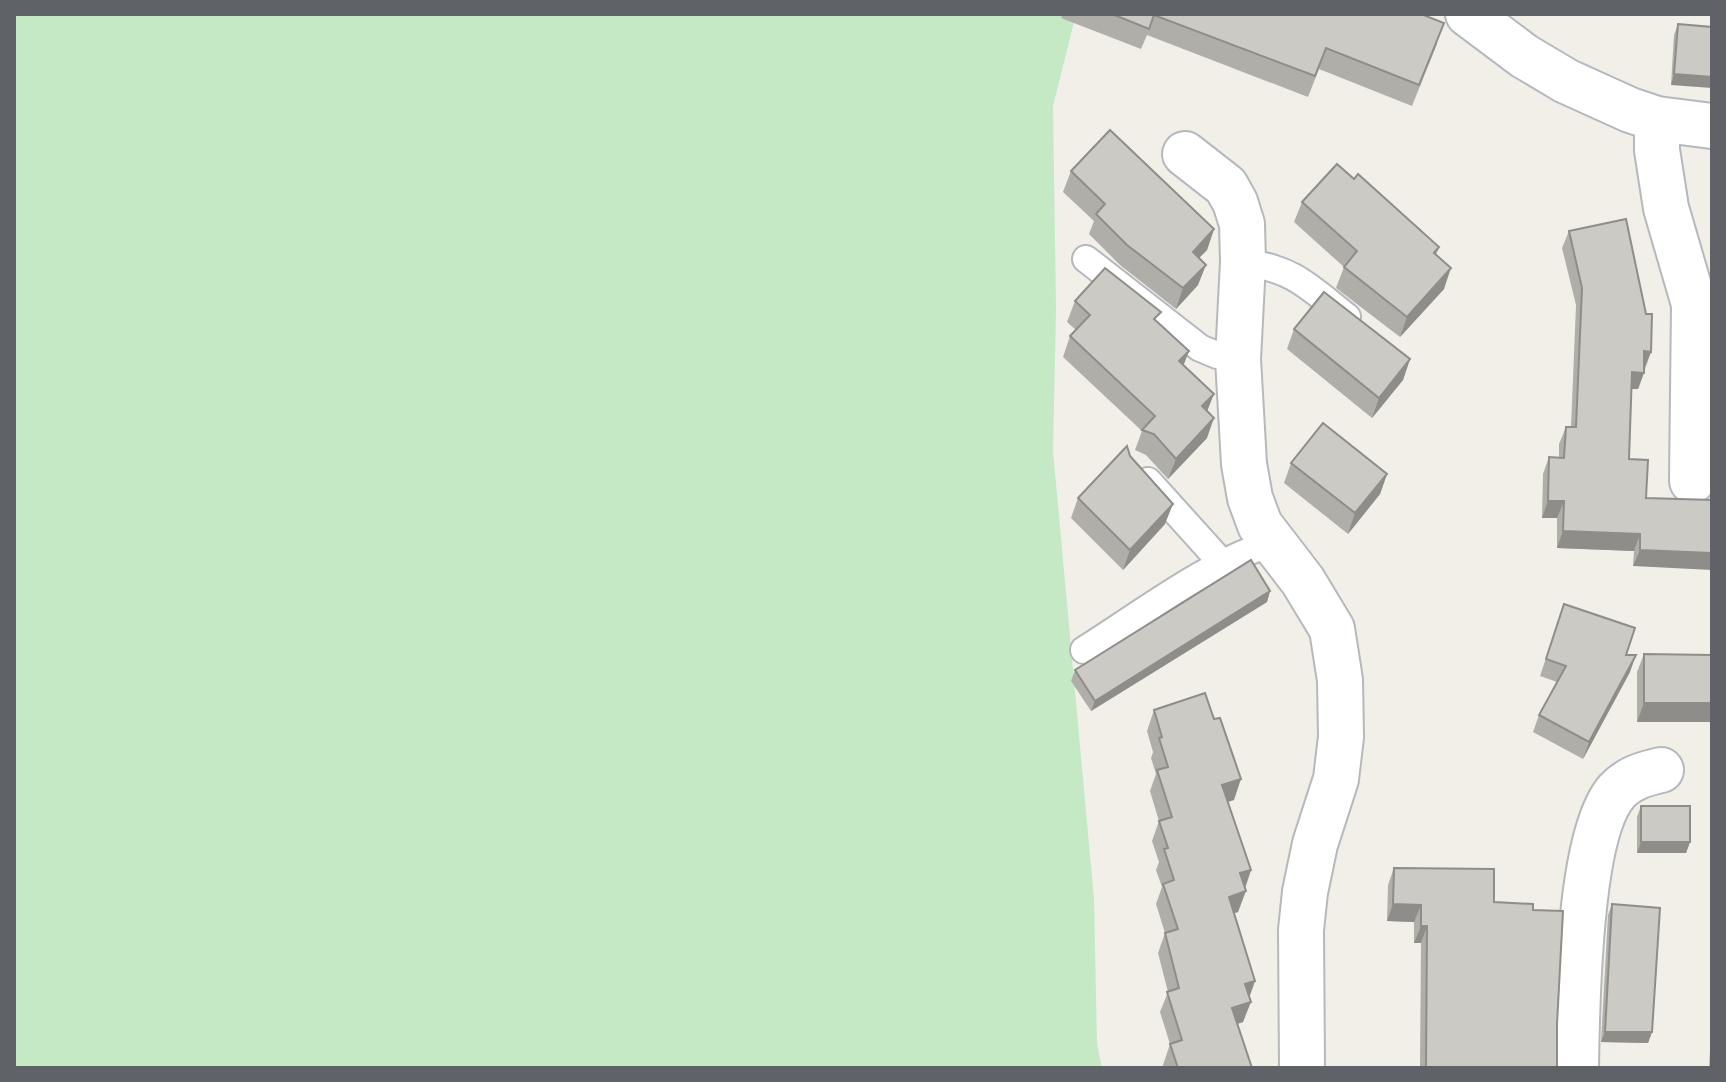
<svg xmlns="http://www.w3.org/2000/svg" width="1726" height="1082" font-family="'Public Sans',sans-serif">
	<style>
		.green { fill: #c5e8c5 }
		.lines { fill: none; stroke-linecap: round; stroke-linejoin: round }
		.lane-casing { stroke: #b5b8bc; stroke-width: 30 }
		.street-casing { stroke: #b5b8bc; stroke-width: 48 }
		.lane { stroke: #fff; stroke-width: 26 }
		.street { stroke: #fff; stroke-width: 44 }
		.wall { fill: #afaea9 }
		.shaded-wall { fill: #8f8d8a }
		.building { fill: #cccac5; stroke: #8f8d8a; stroke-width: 2 }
	</style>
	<rect width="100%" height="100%" fill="#f1efe8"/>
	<polygon class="green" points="14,14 1076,14 1053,106 1056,309 1053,451 1094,899 1097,1044 1102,1068 14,1068"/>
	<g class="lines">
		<g class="lane-casing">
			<g id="lane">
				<polyline points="1086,259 1200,348 1217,355 1238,359"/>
				<path d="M1243,262C1294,269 1308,286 1347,317"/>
				<polyline points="1148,481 1222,563"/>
				<path d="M1084,650C1140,615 1210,561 1273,543"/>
			</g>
		</g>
		<g class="street-casing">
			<g id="street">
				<polyline points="1468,14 1524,56 1566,81 1630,110 1657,119 1712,126"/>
				<polyline points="1657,119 1657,150 1666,208 1694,304 1692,481"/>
				<polyline points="1185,154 1226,186 1235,202 1242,224 1243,262 1238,359 1244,464 1250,498 1260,525 1303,581 1332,629 1340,680 1341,737 1336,779 1315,844 1305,892 1301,930 1302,1068"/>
				<path d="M1576,1068C1577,1007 1578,835 1617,791C1629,778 1644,774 1661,770"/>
			</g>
		</g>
		<use href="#lane" class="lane"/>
		<use href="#street" class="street"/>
	</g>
	<g class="wall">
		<polygon points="1063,14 1421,14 1437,44 1412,106 1319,69 1308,97 1147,35 1141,49 1061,18"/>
		<polygon points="1678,24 1712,27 1671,85 1674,35"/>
		<polygon points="1071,171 1214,229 1207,250 1199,258 1198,285 1176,309 1120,265 1089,234 1094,221 1063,192"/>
		<polygon points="1354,179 1439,247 1436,255 1444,289 1400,337 1336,288 1344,267 1294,222 1302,202"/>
		<polygon points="1569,231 1651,352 1638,389 1631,389 1629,459 1646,498 1712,500 1633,566 1634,551 1557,548 1557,518 1542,518 1543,474 1549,457 1559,457 1559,444 1566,427 1571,427 1576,305 1562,248"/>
		<polygon points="1075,301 1157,322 1184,365 1207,411 1207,438 1168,479 1146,455 1135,450 1142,431 1063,357 1070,336 1076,330 1067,322"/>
		<polygon points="1294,329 1410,359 1403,380 1372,418 1287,349"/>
		<polygon points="1130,456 1165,524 1123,570 1071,518 1078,498"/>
		<polygon points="1291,463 1387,474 1380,494 1348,534 1284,483"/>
		<polygon points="1270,591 1267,602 1091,711 1071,681 1075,670"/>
		<polygon points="1564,604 1626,655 1630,672 1583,759 1533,732 1539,715 1557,682 1540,676"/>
		<polygon points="1644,654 1712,722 1637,722 1637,672"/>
		<polygon points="1154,710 1234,800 1228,801 1251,870 1238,912 1234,913 1255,981 1249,997 1243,1022 1237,1024 1252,1068 1164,1068 1163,1065 1170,1044 1160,1012 1168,992 1158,953 1165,933 1156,904 1162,887 1156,870 1159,862 1152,841 1159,821 1150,791 1156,774 1151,758 1153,752 1147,731"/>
		<polygon points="1641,806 1690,842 1686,853 1637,853 1637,817"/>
		<polygon points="1394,868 1494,902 1533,910 1557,1024 1557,1068 1420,1068 1421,943 1414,943 1414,922 1387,921 1388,885"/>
		<polygon points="1612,904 1652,1032 1648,1043 1601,1042 1608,915"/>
		<polygon points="1712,1047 1712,1068 1709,1068 1710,1051"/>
	</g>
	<g class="shaded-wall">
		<polygon points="1674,74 1712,77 1712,88 1671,85"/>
		<polygon points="1214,229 1207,250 1185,272 1193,252"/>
		<polygon points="1206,265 1198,285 1176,309 1183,288"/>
		<polygon points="1451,268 1444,289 1400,337 1407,317"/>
		<polygon points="1189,351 1181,372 1179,361"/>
		<polygon points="1644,351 1651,352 1644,369"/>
		<polygon points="1410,359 1403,380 1372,418 1379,398"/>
		<polygon points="1632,372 1644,373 1638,389 1626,389"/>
		<polygon points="1214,394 1206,414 1202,406"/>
		<polygon points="1214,418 1207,438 1168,479 1176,459"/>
		<polygon points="1387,474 1380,494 1348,534 1355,513"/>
		<polygon points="1548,501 1564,501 1557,518 1542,518"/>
		<polygon points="1173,504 1165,524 1123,570 1130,550"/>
		<polygon points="1563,531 1640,534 1634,551 1557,548"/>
		<polygon points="1640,550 1712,553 1712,570 1633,566"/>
		<polygon points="1270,591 1267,602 1091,711 1095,701"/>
		<polygon points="1636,655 1630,672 1583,759 1589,742"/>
		<polygon points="1644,703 1712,703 1712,722 1637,722"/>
		<polygon points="1241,779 1234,800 1215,806 1222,785"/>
		<polygon points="1641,842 1690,842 1686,853 1637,853"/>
		<polygon points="1251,870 1244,890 1240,873"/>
		<polygon points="1246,891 1238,912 1222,917 1229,897"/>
		<polygon points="1393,904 1421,905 1414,922 1387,921"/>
		<polygon points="1421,926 1427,926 1421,943 1414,943"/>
		<polygon points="1255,981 1248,1001 1245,984"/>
		<polygon points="1251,1002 1243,1022 1224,1028 1232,1008"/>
		<polygon points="1605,1032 1652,1032 1648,1043 1601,1042"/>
	</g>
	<g class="building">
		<polygon points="1112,14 1421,14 1444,23 1419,85 1326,48 1315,76 1154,15 1149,29"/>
		<polygon points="1678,24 1712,27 1712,77 1674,74"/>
		<polygon points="1110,130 1214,229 1193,252 1206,265 1183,288 1127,245 1096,214 1105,204 1071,171"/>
		<polygon points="1337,164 1354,179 1358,174 1439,247 1434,253 1451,268 1407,317 1344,267 1357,251 1302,202"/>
		<polygon points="1626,219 1646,314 1652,314 1651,352 1644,351 1644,373 1632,372 1629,459 1648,460 1646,498 1712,500 1712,553 1640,550 1640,534 1563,531 1564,501 1548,501 1549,457 1564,458 1566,427 1576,427 1582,288 1569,231"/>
		<polygon points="1105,268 1161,312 1154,319 1189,351 1179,361 1214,394 1202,406 1214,418 1176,459 1154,434 1142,430 1155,416 1070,336 1090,315 1075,301"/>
		<polygon points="1324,292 1410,359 1379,398 1294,329"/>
		<polygon points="1323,423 1387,474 1355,513 1291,463"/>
		<polygon points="1127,446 1130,456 1173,504 1130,550 1078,498"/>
		<polygon points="1251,560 1270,591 1095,701 1075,670"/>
		<polygon points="1564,604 1635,628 1626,655 1636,655 1589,742 1539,715 1566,666 1546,659"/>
		<polygon points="1644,654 1712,655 1712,703 1644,703"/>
		<polygon points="1205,693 1214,719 1220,718 1241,779 1222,785 1251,870 1240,873 1246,891 1229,897 1255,981 1245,984 1251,1002 1232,1008 1252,1068 1178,1068 1170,1044 1182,1040 1167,992 1179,988 1165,933 1178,929 1163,884 1174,880 1164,849 1168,848 1159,821 1172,817 1157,770 1168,767 1159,738 1162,737 1154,710"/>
		<rect x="1641" y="806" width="49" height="36"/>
		<polygon points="1394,868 1494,869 1494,902 1533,904 1533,910 1563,911 1557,1024 1557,1068 1426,1068 1427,926 1421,926 1421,905 1393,904"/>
		<polygon points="1612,904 1660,908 1652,1032 1605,1032"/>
	</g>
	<rect width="1726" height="1082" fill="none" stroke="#5f6368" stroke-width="32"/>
</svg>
